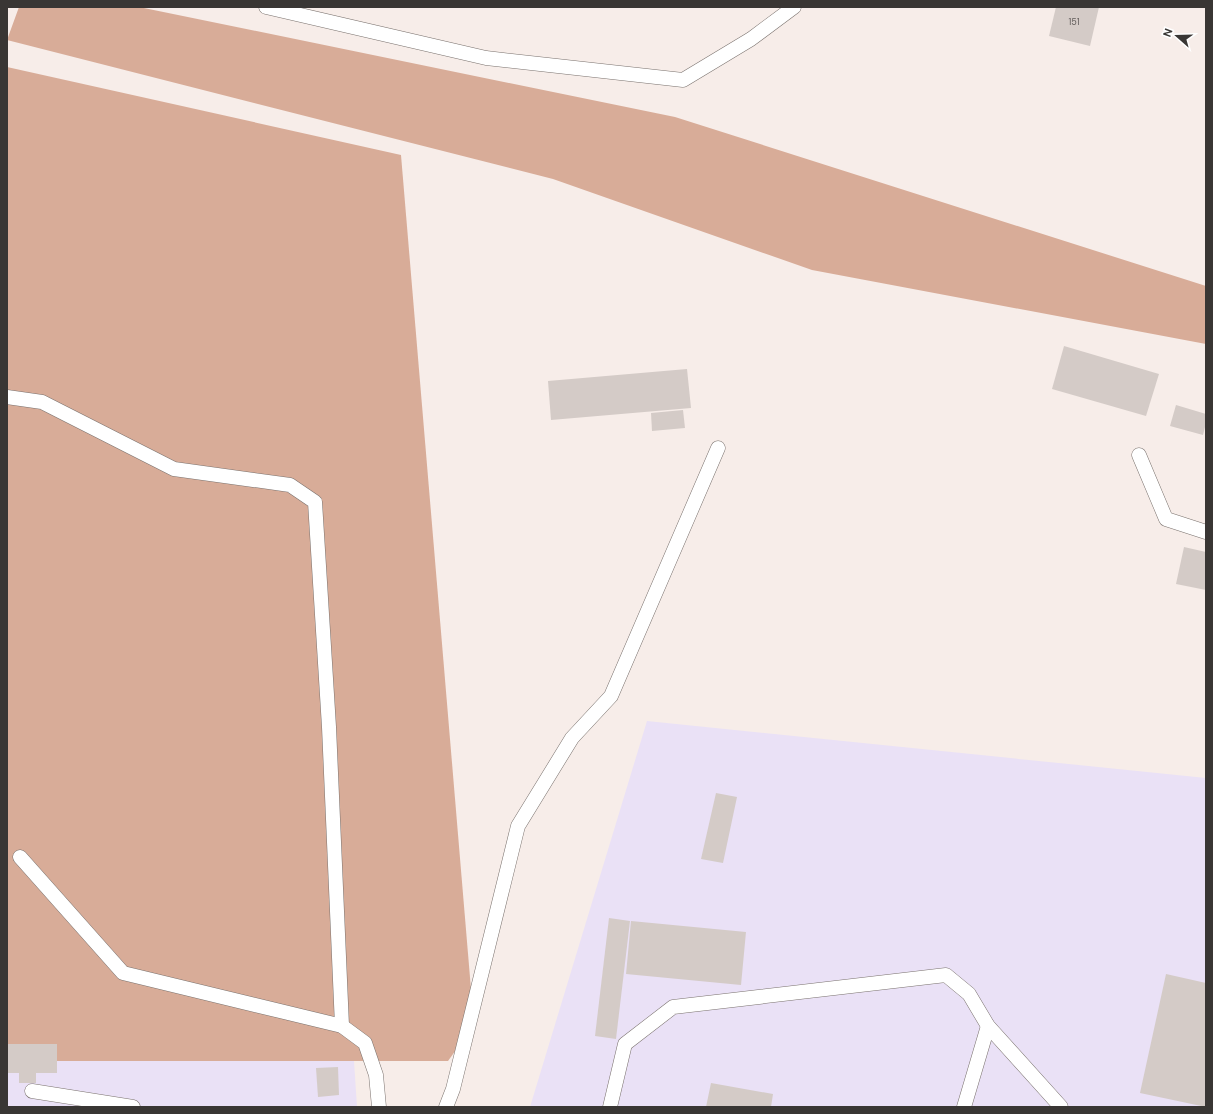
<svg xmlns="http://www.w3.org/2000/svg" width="1213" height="1114" font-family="'DM Sans',sans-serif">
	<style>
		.industrial { fill: #eae1f6 }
		.forest { fill: #d8ac98 }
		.building { fill: #d4cbc7 }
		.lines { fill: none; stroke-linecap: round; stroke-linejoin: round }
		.lane-casing { stroke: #7a726e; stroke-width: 15 }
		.lane { stroke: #fff; stroke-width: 14 }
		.labels { text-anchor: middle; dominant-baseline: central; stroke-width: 3.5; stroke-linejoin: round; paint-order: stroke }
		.number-label { font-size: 9px; fill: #605b59 }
	</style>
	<rect width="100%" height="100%" fill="#f7ede9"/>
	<g class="industrial">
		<polygon points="647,721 1206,778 1206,1107 530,1107"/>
		<polygon points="7,1061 354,1061 357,1107 7,1107"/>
	</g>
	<g class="forest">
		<polygon points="19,7 139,7 675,117 1206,286 1206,344 812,270 553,179 7,40"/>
		<polygon points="7,67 401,155 474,1025 448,1061 7,1061"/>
	</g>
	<g class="building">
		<polygon points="1056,7 1099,7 1090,46 1049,36"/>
		<polygon points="1064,346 1159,374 1146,416 1052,389"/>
		<polygon points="687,369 691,408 551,420 548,381"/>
		<polygon points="1176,405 1206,414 1206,423 1203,435 1170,426"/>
		<polygon points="683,410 685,428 652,431 651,413"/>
		<polygon points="1184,547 1206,552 1206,590 1176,584"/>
		<polygon points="716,793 737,797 723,863 701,859"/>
		<polygon points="609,918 630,921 616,1039 595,1036"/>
		<polygon points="631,921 746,932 741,985 626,974"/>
		<polygon points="1166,974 1206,983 1206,1107 1140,1093"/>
		<polygon points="7,1044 57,1044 57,1073 36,1073 36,1083 19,1083 19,1073 7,1073"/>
		<polygon points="338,1067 339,1095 318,1097 316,1068"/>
		<polygon points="711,1083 773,1094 771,1107 706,1107"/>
	</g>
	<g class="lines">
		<g class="lane-casing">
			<g id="lane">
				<polyline points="266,7 486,58 683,80 751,39 794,7"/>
				<polyline points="7,397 42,402 174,469 290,485 315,502 329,727 342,1026"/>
				<polyline points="1139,455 1166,519 1206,532"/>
				<polyline points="20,857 123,973 342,1026 365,1043 376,1075 379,1107"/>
				<polyline points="32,1091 133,1107"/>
				<polyline points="446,1107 453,1089 518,826 572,738 611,696 718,448"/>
				<polyline points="610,1107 625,1044 673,1007 946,975 969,994 988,1026 1061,1107"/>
				<polyline points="964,1107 988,1026"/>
			</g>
		</g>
		<use href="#lane" class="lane"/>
	</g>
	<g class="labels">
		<g class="number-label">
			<text x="1074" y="22">151</text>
		</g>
	</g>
	<rect width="1213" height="1114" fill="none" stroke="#393634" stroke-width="16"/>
	<g transform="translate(1177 36) rotate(290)" stroke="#ffffff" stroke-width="3" paint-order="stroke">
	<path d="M0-3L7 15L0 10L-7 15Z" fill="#393634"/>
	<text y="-6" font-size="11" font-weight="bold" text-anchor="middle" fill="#393634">N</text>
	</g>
</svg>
